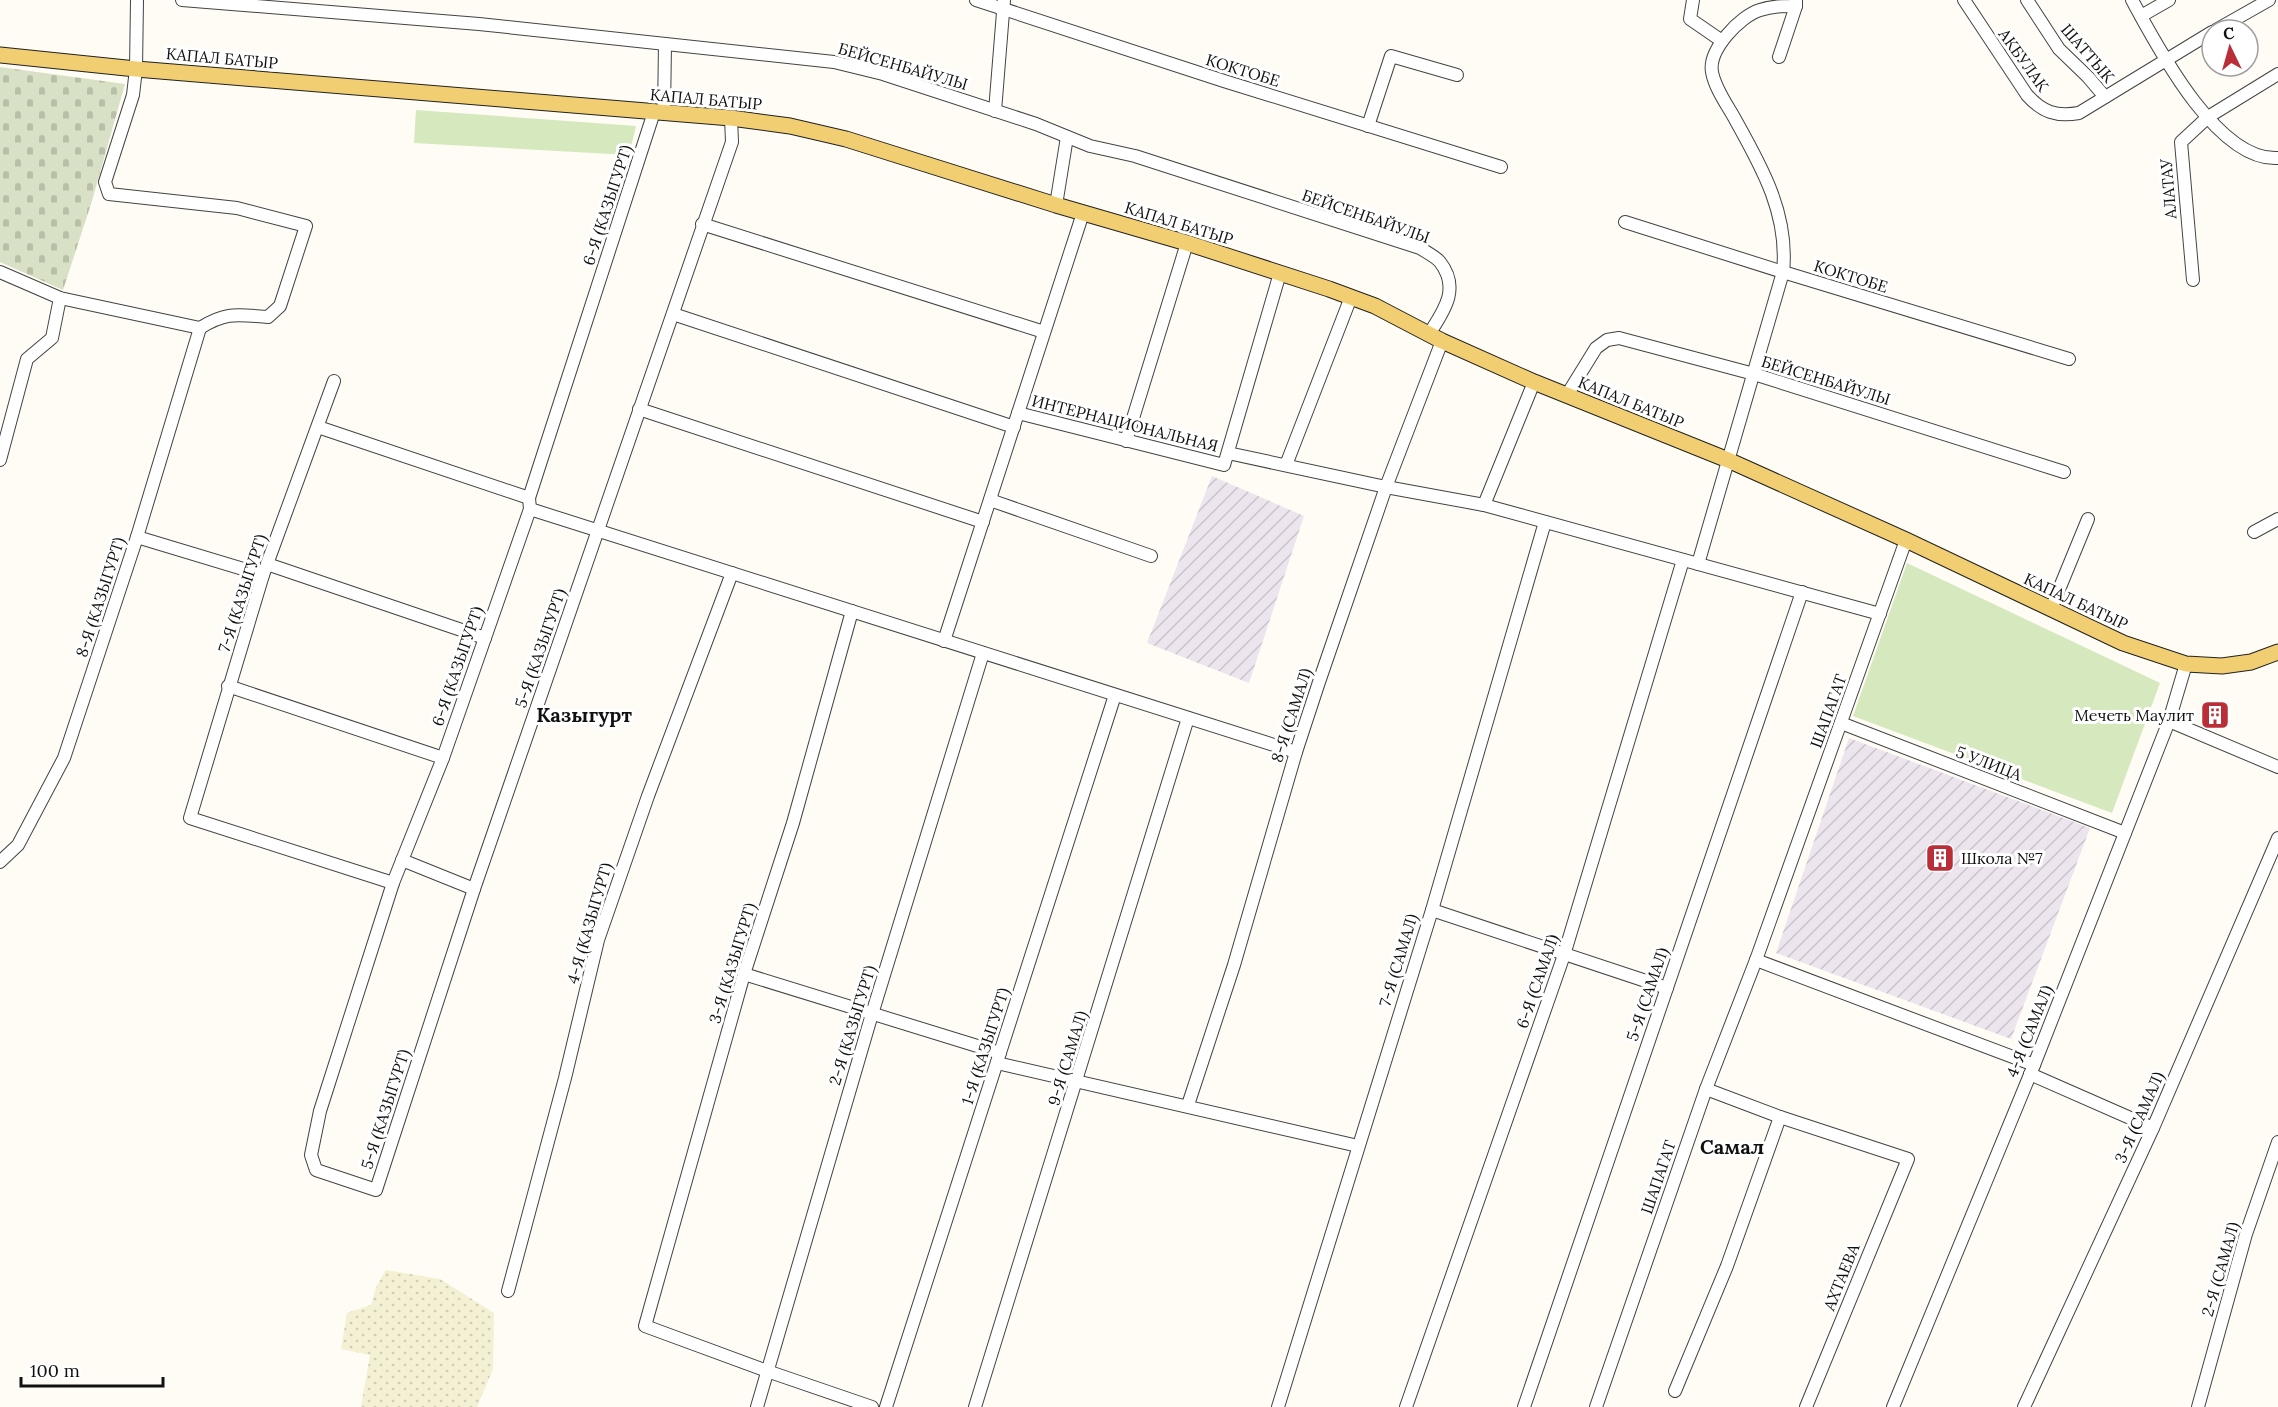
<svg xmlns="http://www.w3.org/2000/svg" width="2278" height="1407" font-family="Lora,serif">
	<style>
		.industrial { fill: url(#industrial-furrows) }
		.farmland { fill: url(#farmland-dots) }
		.cemetery { fill: url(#cemetery-stones) }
		.park { fill: #d5e8be }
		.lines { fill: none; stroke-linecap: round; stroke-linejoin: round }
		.minor-casing { stroke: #434343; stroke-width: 14 }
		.major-casing { stroke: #212121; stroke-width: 17 }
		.minor { stroke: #fff; stroke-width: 12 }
		.major { stroke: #f1ce71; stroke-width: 15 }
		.labels { text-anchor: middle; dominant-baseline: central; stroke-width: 6; stroke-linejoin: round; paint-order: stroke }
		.street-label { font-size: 16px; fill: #101010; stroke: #fff }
		.poi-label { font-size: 16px; fill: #101010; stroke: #fff; text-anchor: end }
		.quarter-label { font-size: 20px; font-weight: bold; fill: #101010; stroke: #fff }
	</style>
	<defs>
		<pattern id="industrial-furrows" width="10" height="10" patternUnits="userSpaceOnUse" patternTransform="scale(1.5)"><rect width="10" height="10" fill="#ede5ee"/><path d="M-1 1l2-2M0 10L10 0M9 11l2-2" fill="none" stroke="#cac3cb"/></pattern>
		<pattern id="farmland-dots" width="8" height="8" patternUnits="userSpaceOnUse" patternTransform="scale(1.5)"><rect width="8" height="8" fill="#f4f0d4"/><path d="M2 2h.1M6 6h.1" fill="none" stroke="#d0cdb5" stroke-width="1.8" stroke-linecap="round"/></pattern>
		<pattern id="cemetery-stones" width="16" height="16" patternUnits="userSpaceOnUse" patternTransform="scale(1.5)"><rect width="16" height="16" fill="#d8e1c5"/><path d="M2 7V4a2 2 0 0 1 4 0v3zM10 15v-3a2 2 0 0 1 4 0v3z" fill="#b8c0a8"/></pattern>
	</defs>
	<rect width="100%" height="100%" fill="#fefcf4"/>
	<g class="industrial">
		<polygon points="1212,476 1304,516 1249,683 1147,643"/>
		<polygon points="1849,738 2090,828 2011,1039 1776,953"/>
	</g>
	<polygon class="farmland" points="386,1270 440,1279 494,1313 493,1369 477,1407 361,1407 370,1355 341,1349 347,1313 371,1305 376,1287"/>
	<polygon class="cemetery" points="0,67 125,84 92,201 63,290 0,262"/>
	<g class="park">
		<polygon points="416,110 636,126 629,155 414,143"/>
		<polygon points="1907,563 2160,683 2112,813 1853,716"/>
	</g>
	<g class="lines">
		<g class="minor-casing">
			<g id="minor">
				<path d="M182,0L479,24L834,62L883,74L1036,124L1090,146L1135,156L1420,248C1426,252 1436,257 1440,262C1461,289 1443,312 1429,334"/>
				<polyline points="976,0 1224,81 1501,167"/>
				<polyline points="1693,0 1690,19 1722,41"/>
				<path d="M1964,0L2027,95C2042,112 2056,117 2079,113L2212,32"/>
				<polyline points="2027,0 2059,49 2088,77 2105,97"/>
				<path d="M2132,0C2157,46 2217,162 2278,158"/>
				<polyline points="2141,16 2169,0"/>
				<polyline points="2216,30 2269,0"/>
				<polyline points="1779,57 1796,6 1796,0"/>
				<polyline points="995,111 1004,0"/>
				<polyline points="654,112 529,498 530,509 443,758 393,883 320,1111 311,1155 316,1170 376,1190 474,889 732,142 731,118"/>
				<polyline points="664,113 665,44"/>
				<polyline points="1368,126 1391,56 1457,75"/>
				<polyline points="1056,205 1067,137"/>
				<polyline points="1625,222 1783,272 2069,359"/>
				<polyline points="702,224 1044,332"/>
				<path d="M0,272L60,298L200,328C227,311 238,315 268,317L280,306L306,226L237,208L109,194L105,182L133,95L136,69L137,0"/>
				<polyline points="2193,280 2181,142 2208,117 2278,74"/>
				<polyline points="673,314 1014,427"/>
				<polyline points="334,381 263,575 190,818 393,883"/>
				<polyline points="1567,395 1596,348 1607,340 1619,338 1754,374 2064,472"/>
				<polyline points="639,409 983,522"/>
				<polyline points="1018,413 1224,465 1280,273"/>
				<polyline points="318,427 529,498"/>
				<polyline points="1126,441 1187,243"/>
				<polyline points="1228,453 1386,487 1484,505 1880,614"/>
				<polyline points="0,460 27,359 52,338 60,298"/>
				<polyline points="1286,465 1351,297"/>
				<polyline points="990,500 1151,556"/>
				<polyline points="1484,505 1534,382"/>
				<polyline points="530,509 1296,752"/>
				<polyline points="2254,532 2278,519"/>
				<polyline points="137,537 263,575"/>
				<polyline points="267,564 485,638"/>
				<path d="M1698,564L1783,272C1789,216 1763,169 1736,121C1728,106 1715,89 1712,72C1708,50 1740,16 1760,10C1772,6 1783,6 1796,6"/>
				<polyline points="2051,609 2088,519"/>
				<polyline points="852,611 793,823 744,974 645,1326 767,1371 872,1407"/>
				<polyline points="944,641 1083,213"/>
				<polyline points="228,686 443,758"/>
				<polyline points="2169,721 2278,767"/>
				<polyline points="1841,723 2125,833"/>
				<polyline points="402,860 474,889"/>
				<polyline points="0,862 18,845 64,758 137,537 200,328"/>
				<polyline points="1432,910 1667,988"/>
				<polyline points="1756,960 2034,1065"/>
				<polyline points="744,974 1000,1053"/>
				<polyline points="997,1063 1358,1146"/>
				<polyline points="2030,1074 2153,1128"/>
				<polyline points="1706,1089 1780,1117 1908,1159 1806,1407"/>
				<polyline points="1188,1105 1234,965 1296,752 1318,685 1386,487 1442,341"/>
				<polyline points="508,1291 565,1078 598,940 648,796 732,573"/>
				<polyline points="1675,1391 1727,1266 1780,1117"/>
				<polyline points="757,1407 872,1014 983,653"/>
				<polyline points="886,1407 1115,695"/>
				<polyline points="975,1407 1188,718"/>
				<polyline points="1278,1407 1432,910 1545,522"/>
				<polyline points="1406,1407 1564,955 1683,560"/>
				<polyline points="1524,1407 1802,592"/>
				<polyline points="1596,1407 1706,1089 1756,960 1906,540"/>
				<polyline points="1893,1407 2034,1065 2169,721 2186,664"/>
				<polyline points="2024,1407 2153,1128 2278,838"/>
				<polyline points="2198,1407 2246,1234 2278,1142"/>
			</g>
		</g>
		<g class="major-casing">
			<polyline id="major" points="0,55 136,69 731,118 790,126 846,139 1056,205 1187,243 1329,289 1375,306 1442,341 1534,382 1728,460 1906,540 2123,643 2186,664 2222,666 2251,662 2278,652"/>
		</g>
		<use href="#minor" class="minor"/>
		<use href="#major" class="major"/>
	</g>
	<defs>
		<g id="building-square" transform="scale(1.5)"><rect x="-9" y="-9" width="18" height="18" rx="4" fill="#ba2e39" stroke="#fff"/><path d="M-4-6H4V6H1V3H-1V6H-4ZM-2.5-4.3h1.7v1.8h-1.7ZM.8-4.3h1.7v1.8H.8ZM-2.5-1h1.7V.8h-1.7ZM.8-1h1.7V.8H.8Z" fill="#fff"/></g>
	</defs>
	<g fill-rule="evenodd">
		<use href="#building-square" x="2215" y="715"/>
		<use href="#building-square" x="1940" y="858"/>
	</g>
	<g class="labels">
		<g class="street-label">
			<text transform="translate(2088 53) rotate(49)">ШАТТЫК</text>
			<text transform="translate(222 58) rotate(5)">КАПАЛ БАТЫР</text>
			<text transform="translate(2024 60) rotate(54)">АКБУЛАК</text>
			<text transform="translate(903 66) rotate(16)">БЕЙСЕНБАЙУЛЫ</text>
			<text transform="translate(1243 70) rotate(17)">КОКТОБЕ</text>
			<text transform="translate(706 99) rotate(5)">КАПАЛ БАТЫР</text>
			<text transform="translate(2168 189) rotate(-95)">АЛАТАУ</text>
			<text transform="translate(607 205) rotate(-72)">6-Я (КАЗЫГУРТ)</text>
			<text transform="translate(1366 216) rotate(19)">БЕЙСЕНБАЙУЛЫ</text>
			<text transform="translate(1179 223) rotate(17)">КАПАЛ БАТЫР</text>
			<text transform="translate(1851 276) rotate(17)">КОКТОБЕ</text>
			<text transform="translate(1826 380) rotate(17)">БЕЙСЕНБАЙУЛЫ</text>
			<text transform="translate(1631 402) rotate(22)">КАПАЛ БАТЫР</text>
			<text transform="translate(1125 423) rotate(14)">ИНТЕРНАЦИОНАЛЬНАЯ</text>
			<text transform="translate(242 593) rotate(-72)">7-Я (КАЗЫГУРТ)</text>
			<text transform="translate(100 597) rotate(-72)">8-Я (КАЗЫГУРТ)</text>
			<text transform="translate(2076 601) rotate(25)">КАПАЛ БАТЫР</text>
			<text transform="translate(540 648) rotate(-71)">5-Я (КАЗЫГУРТ)</text>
			<text transform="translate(457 666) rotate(-71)">6-Я (КАЗЫГУРТ)</text>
			<text transform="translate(1828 711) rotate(-70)">ШАПАГАТ</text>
			<text transform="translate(1291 715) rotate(-72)">8-Я (САМАЛ)</text>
			<text transform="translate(1989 763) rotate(21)">5 УЛИЦА</text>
			<text transform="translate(589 923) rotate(-74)">4-Я (КАЗЫГУРТ)</text>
			<text transform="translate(1398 960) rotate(-73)">7-Я (САМАЛ)</text>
			<text transform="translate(732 963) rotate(-73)">3-Я (КАЗЫГУРТ)</text>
			<text transform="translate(1537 981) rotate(-71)">6-Я (САМАЛ)</text>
			<text transform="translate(1647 994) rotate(-71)">5-Я (САМАЛ)</text>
			<text transform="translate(852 1025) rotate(-73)">2-Я (КАЗЫГУРТ)</text>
			<text transform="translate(2029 1031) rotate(-68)">4-Я (САМАЛ)</text>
			<text transform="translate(985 1046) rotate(-72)">1-Я (КАЗЫГУРТ)</text>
			<text transform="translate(1067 1058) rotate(-73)">9-Я (САМАЛ)</text>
			<text transform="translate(385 1109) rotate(-72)">5-Я (КАЗЫГУРТ)</text>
			<text transform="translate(2139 1117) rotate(-66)">3-Я (САМАЛ)</text>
			<text transform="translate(1658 1177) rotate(-71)">ШАПАГАТ</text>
			<text transform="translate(2220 1269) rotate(-74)">2-Я (САМАЛ)</text>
			<text transform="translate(1841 1277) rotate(-68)">АХТАЕВА</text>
		</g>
		<g class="poi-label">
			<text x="2194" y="715">Мечеть Маулит</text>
			<text x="1961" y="858" text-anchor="start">Школа №7</text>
		</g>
		<g class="quarter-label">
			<text x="584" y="714">Казыгурт</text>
			<text x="1732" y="1146">Самал</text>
		</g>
	</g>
	<g transform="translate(2230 48) rotate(355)"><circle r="28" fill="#ffffff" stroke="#9f9f9f" stroke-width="1.5"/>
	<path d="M0-4.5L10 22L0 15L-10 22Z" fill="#ba2e39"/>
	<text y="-9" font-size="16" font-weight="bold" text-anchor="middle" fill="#101010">С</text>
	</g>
	<path d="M21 1377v9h142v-9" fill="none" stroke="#101010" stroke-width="3"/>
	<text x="30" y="1377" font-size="18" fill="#101010" stroke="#ffffff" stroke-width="4.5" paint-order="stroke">100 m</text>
</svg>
